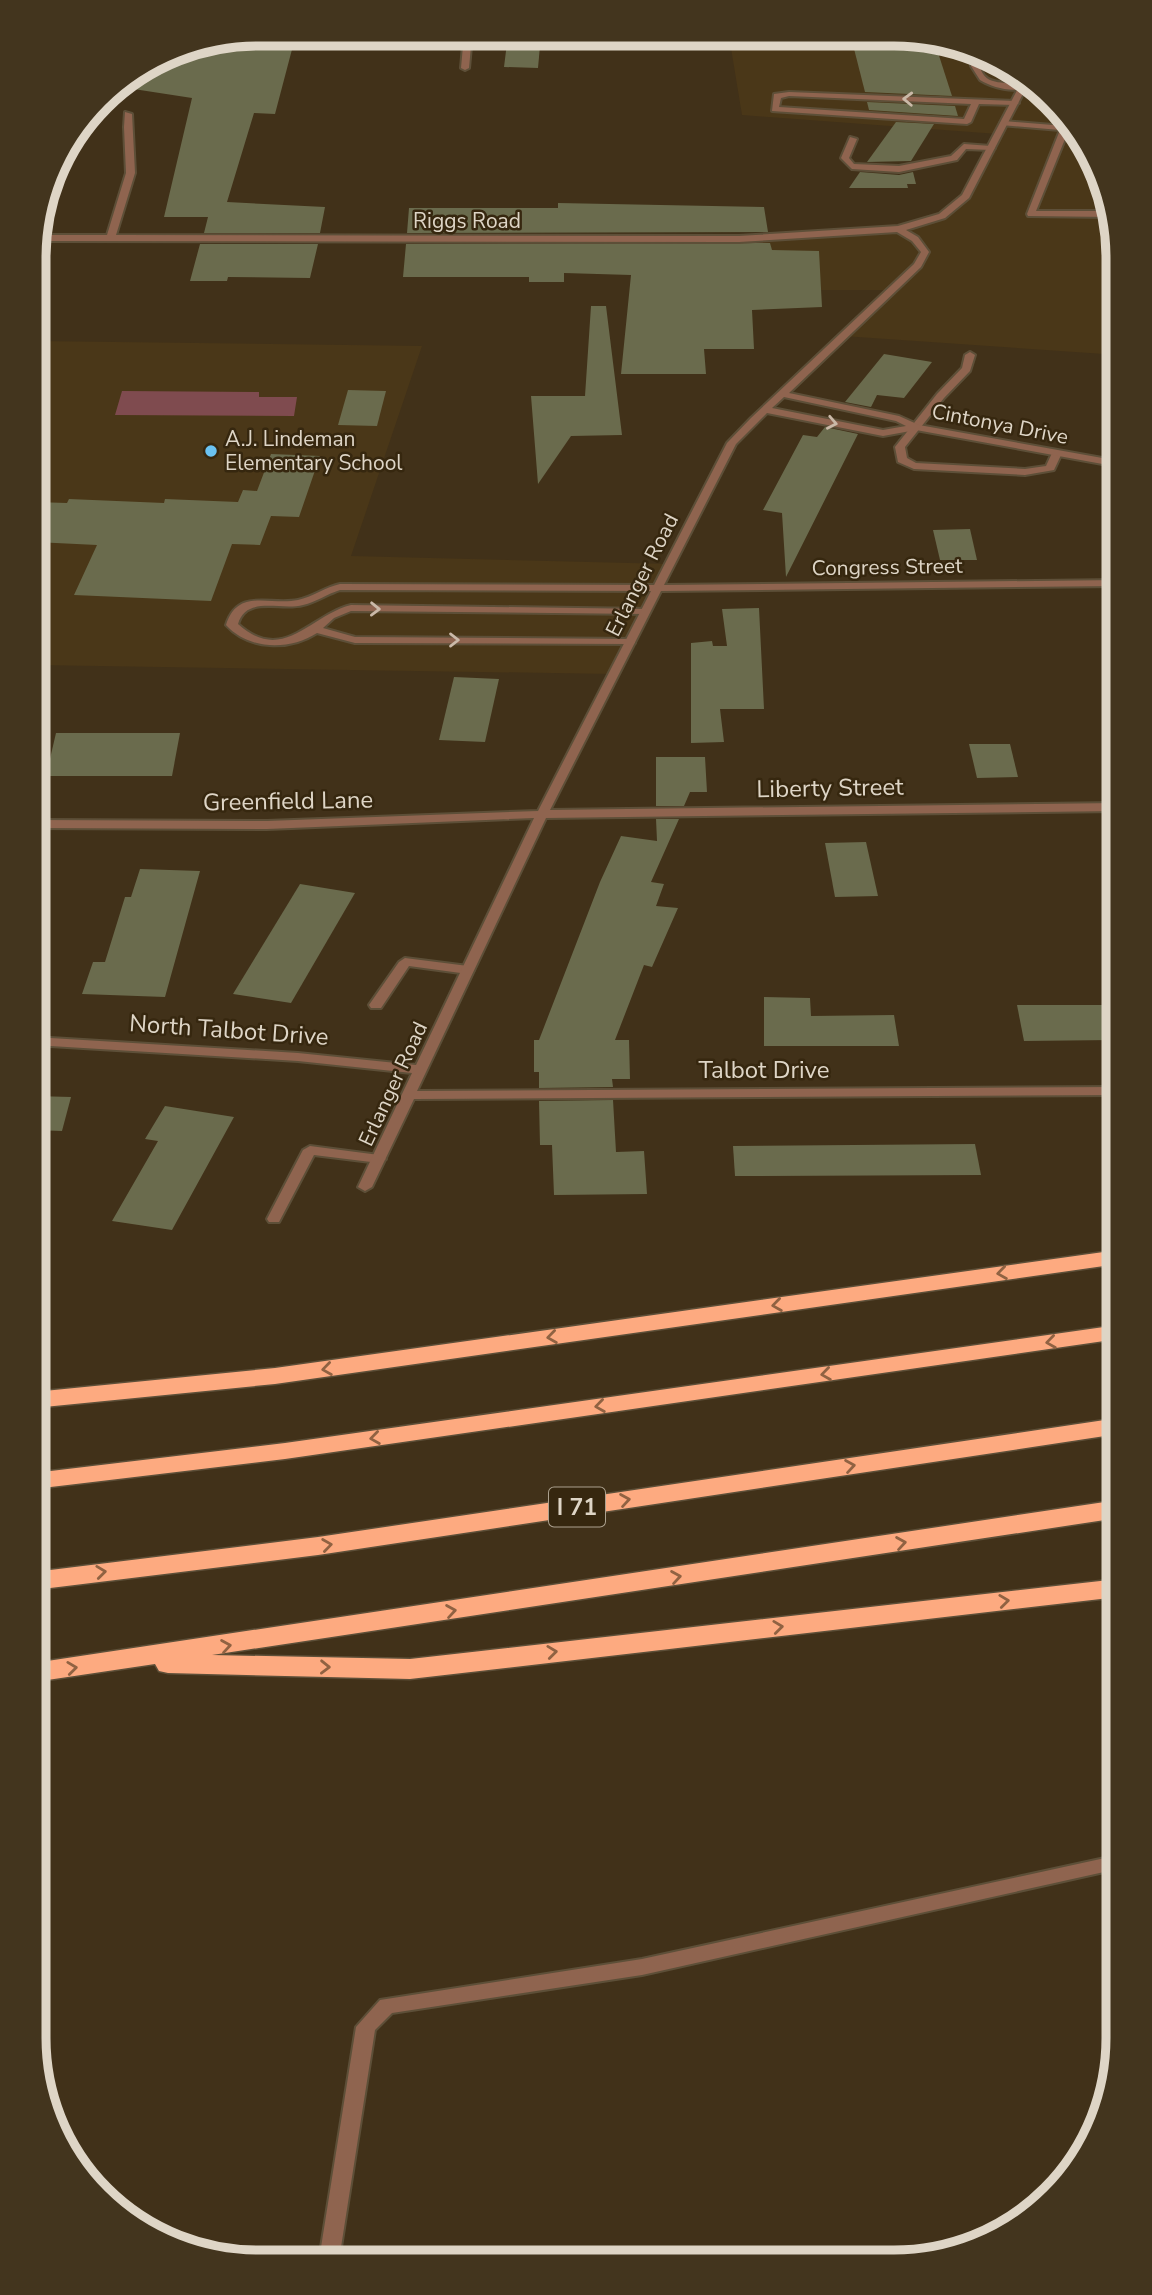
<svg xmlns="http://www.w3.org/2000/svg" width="1152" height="2295" font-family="'Nunito Sans',sans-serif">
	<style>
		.built { fill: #4a3718 }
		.green { fill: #7f4b4f }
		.building { fill: #6a6b4d }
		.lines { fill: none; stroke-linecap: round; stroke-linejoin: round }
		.service-casing { stroke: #5d4f38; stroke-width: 4 }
		.minor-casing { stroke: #5d4f38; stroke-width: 4 }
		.motorway-casing { stroke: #5d4f38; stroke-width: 3 }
		.service { fill: #8f644f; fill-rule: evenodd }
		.minor { fill: #8f644f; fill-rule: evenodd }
		.motorway { fill: #fdaa80; fill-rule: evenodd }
		.oneway { stroke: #cab9a8 }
		.oneway2 { stroke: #906242 }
		.poi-dot { fill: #6bc3f2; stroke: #36270f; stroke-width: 2.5 }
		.labels { text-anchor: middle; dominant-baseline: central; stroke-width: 5; stroke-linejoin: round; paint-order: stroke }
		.far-street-label { font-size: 21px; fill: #ded5c6; stroke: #36270f }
		.far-poi-label { font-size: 21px; fill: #ded5c6; stroke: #36270f; text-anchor: start }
		.shield { fill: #36270f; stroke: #aca18f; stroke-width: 2 }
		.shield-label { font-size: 23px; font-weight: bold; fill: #ded5c6 }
		.street-label { font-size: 24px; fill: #ded5c6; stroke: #36270f }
		.rim { fill: none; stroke: #ded5c6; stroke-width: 9 }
	</style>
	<rect width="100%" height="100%" fill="#413119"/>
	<g class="built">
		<polygon points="729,36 938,37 1042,89 1107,186 1119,258 1119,355 843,336 891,290 739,290 739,239 899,229 941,216 966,196 998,134 742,115"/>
		<polygon points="35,341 422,346 351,556 670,564 614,674 35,665"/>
	</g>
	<polygon class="green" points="122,391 259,392 259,397 297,397 294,416 115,415"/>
	<g class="building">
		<polygon points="508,35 541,35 538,68 504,67"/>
		<polygon points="237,37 295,38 275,114 254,113 227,202 325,207 320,233 204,233 208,217 164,217 192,98 114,86 172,50"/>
		<polygon points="851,37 933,37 952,96 865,92"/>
		<polygon points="867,102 955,106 958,116 869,110"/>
		<polygon points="896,122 934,124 911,161 867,162"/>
		<polygon points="860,172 899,175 913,172 916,184 907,184 908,188 849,188"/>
		<polygon points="558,203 764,207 768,232 407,233 409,208 558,208"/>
		<polygon points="770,243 772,250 819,251 822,307 752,310 754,349 704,349 706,374 621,374 631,275 564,273 564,282 529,282 529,277 403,277 406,244"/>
		<polygon points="200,244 318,244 310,278 228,277 227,281 190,281"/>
		<polygon points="591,306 606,306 622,435 571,436 538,484 531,396 585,396"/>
		<polygon points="884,354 932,362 904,398 877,395 871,407 845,402"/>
		<polygon points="348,390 386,391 377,426 338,425"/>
		<polygon points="825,427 858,434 786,577 782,513 763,510 803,435 817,437"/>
		<polygon points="271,454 320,456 299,517 271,516 260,545 232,544 211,601 74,595 97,545 35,542 35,502 67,503 69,499 164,503 165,499 238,502 243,490 257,491"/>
		<polygon points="970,529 977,560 940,560 933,530"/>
		<polygon points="759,608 764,709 720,709 724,742 691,743 691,643 712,641 713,646 727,646 722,609"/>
		<polygon points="454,677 499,679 485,742 439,740"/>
		<polygon points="56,733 180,733 172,776 46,776"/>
		<polygon points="969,744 1010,744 1018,777 977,778"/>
		<polygon points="656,757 705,757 707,792 690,792 684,806 656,806"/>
		<polygon points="656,819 679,819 651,882 664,884 656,906 678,908 652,967 644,965 615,1040 629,1040 630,1079 612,1079 613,1087 539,1088 539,1072 534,1072 534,1040 539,1040 600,882 621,836 657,841"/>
		<polygon points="866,842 878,896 835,897 825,843"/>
		<polygon points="140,869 200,871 165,997 82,994 93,962 105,962 125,897 131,897"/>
		<polygon points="300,884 355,893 291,1003 233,994"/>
		<polygon points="764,997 810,998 811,1016 894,1015 899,1046 764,1046"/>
		<polygon points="1017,1005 1105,1005 1113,1040 1024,1041"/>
		<polygon points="34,1096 71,1097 62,1131 34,1130"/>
		<polygon points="613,1100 616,1152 644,1151 647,1194 554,1195 552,1145 540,1145 539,1101"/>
		<polygon points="165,1106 234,1117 172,1230 112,1221 158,1141 145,1139"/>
		<polygon points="975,1144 981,1175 735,1176 733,1146"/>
	</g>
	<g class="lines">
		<g class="service-casing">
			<g id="service">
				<path d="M972,54L979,58C980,92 1008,78 1027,87C1014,93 993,88 980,80L971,66Z"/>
				<path d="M789,92L1015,101L1019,103L1015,105L979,104L971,122L967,124L772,111L774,94ZM789,96L971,104L964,119L779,107L781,98Z"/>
				<polygon points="1004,121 1065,126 1069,129 1036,211 1111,211 1112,217 1028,216 1027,214 1060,130 1001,125 1000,123"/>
				<polygon points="850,137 857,139 849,158 854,164 899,166 951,156 964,144 991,146 995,148 991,150 966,149 957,160 899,172 852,169 841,158"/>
				<polygon points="970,352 975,355 970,371 944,398 905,447 907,458 916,463 1025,469 1046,466 1052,453 1056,452 1061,455 1054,470 1025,475 914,469 898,462 895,447 937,394 962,368 965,355"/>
				<polygon points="1119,531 1119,537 1110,534 1111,532"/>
				<path d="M340,584L657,585L662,588L657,591L340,590C327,594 316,602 303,605C281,611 246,595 238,624C283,665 310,615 351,605L649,609V613L645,614L351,611L334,618L323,628L355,637L635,639V643L631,644L355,643L317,633C289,651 249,650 226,625C238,587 270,606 298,600C312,597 326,587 340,584Z"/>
				<polygon points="405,958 468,966 474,970 468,974 409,966 381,1008 371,1008 369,1005 399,962"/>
				<polygon points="310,1146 379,1155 386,1159 379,1163 314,1155 279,1222 269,1222 267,1219 303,1150"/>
				<polygon points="1105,1858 1118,1863 1118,1878 1104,1872 642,1975 392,2013 375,2030 339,2260 319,2260 356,2027 380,2000 642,1959"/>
			</g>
		</g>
		<g class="minor-casing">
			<g id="minor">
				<polygon points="464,35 472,35 469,68 465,70 461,68"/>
				<path d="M1023,79L1029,82L969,198L945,218L906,230L918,237L929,252L921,267L789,393L899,416L919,425L1119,461V467L916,430L883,436L767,413L736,444L664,585L1119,580V586L661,591L550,810L1119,803V811L546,818L417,1091L1119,1087V1095L414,1099L372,1187L365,1191L358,1187L412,1073L298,1061L34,1045V1037L298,1053L416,1065L534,818L267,829L35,828V820L267,821L538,811L727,443L751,418L914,264L921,252L912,241L897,232L739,242L35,241V235H107L126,173L124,127L125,112L132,114L135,173L116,235L739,236L898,226L939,214L962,195ZM784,397L896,421L906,426L883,430L772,408Z"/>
			</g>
		</g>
		<g class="motorway-casing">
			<g id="motorway">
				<polygon points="1118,1250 1118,1264 275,1384 34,1408 34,1392 275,1368"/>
				<polygon points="1118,1325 1118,1339 285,1459 34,1489 34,1473 285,1443"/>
				<polygon points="1118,1418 1118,1434 318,1555 34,1590 34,1572 318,1537"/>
				<polygon points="1118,1500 1118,1518 212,1655 410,1659 1118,1579 1118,1597 410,1679 168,1673 159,1671 155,1664 34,1682 34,1663"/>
			</g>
		</g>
		<use href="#service" class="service"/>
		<use href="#minor" class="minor"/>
		<use href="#motorway" class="motorway"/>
	</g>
	<defs><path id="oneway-chevron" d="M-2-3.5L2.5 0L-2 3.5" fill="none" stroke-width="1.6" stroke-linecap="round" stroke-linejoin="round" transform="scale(1.75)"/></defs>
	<g class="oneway">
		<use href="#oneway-chevron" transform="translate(908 99) rotate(-178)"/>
		<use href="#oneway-chevron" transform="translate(832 423) rotate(11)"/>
		<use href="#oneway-chevron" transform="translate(375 609) rotate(1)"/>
		<use href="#oneway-chevron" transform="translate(454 640)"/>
	</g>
	<g class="oneway2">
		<use href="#oneway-chevron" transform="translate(1002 1273) rotate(172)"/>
		<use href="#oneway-chevron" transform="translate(777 1305) rotate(172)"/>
		<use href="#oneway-chevron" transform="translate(552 1337) rotate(172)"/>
		<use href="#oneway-chevron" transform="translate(1051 1342) rotate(172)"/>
		<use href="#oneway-chevron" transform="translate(327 1369) rotate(172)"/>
		<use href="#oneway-chevron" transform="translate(826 1374) rotate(172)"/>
		<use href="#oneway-chevron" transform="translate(600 1406) rotate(172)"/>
		<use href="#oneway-chevron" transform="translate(375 1438) rotate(172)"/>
		<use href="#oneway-chevron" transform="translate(850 1466) rotate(-9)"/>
		<use href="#oneway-chevron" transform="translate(625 1500) rotate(-9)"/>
		<use href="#oneway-chevron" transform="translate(901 1543) rotate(-9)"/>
		<use href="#oneway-chevron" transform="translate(327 1545) rotate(-8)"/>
		<use href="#oneway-chevron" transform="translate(101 1572) rotate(-7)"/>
		<use href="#oneway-chevron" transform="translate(676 1577) rotate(-9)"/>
		<use href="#oneway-chevron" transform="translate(1004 1601) rotate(-7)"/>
		<use href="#oneway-chevron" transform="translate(451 1611) rotate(-9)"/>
		<use href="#oneway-chevron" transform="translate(778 1627) rotate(-7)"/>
		<use href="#oneway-chevron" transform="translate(226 1646) rotate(-9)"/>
		<use href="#oneway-chevron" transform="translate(552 1652) rotate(-7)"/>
		<use href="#oneway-chevron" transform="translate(325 1667) rotate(1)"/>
		<use href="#oneway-chevron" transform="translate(72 1668) rotate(-7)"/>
	</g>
	<circle class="poi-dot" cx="211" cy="451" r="7"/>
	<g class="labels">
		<g class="far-street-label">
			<text x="467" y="221">Riggs Road</text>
			<text transform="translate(1000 424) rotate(11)">Cintonya Drive</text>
			<text transform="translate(887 567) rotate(-1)">Congress Street</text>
			<text transform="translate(642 575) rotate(-63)">Erlanger Road</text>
			<text transform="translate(393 1084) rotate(-65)">Erlanger Road</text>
		</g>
		<g class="far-poi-label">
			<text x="225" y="439">A.J. Lindeman<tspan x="225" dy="24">Elementary School</tspan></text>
		</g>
		<rect class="shield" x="549" y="1487.5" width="56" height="39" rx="5"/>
		<g class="shield-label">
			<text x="577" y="1507">I 71</text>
		</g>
		<g class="street-label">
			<text transform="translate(830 788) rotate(-1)">Liberty Street</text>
			<text transform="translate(288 801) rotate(-1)">Greenfield Lane</text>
			<text transform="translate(229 1030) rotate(4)">North Talbot Drive</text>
			<text x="764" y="1070">Talbot Drive</text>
		</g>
	</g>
	<path d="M0 0H1152V2295H0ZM258 46H894A212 212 0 0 1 1106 258V2038A212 212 0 0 1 894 2250H258A212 212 0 0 1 46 2038V258A212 212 0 0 1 258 46Z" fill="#43351e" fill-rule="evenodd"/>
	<path class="rim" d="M258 46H894A212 212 0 0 1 1106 258V2038A212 212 0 0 1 894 2250H258A212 212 0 0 1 46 2038V258A212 212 0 0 1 258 46Z"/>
</svg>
